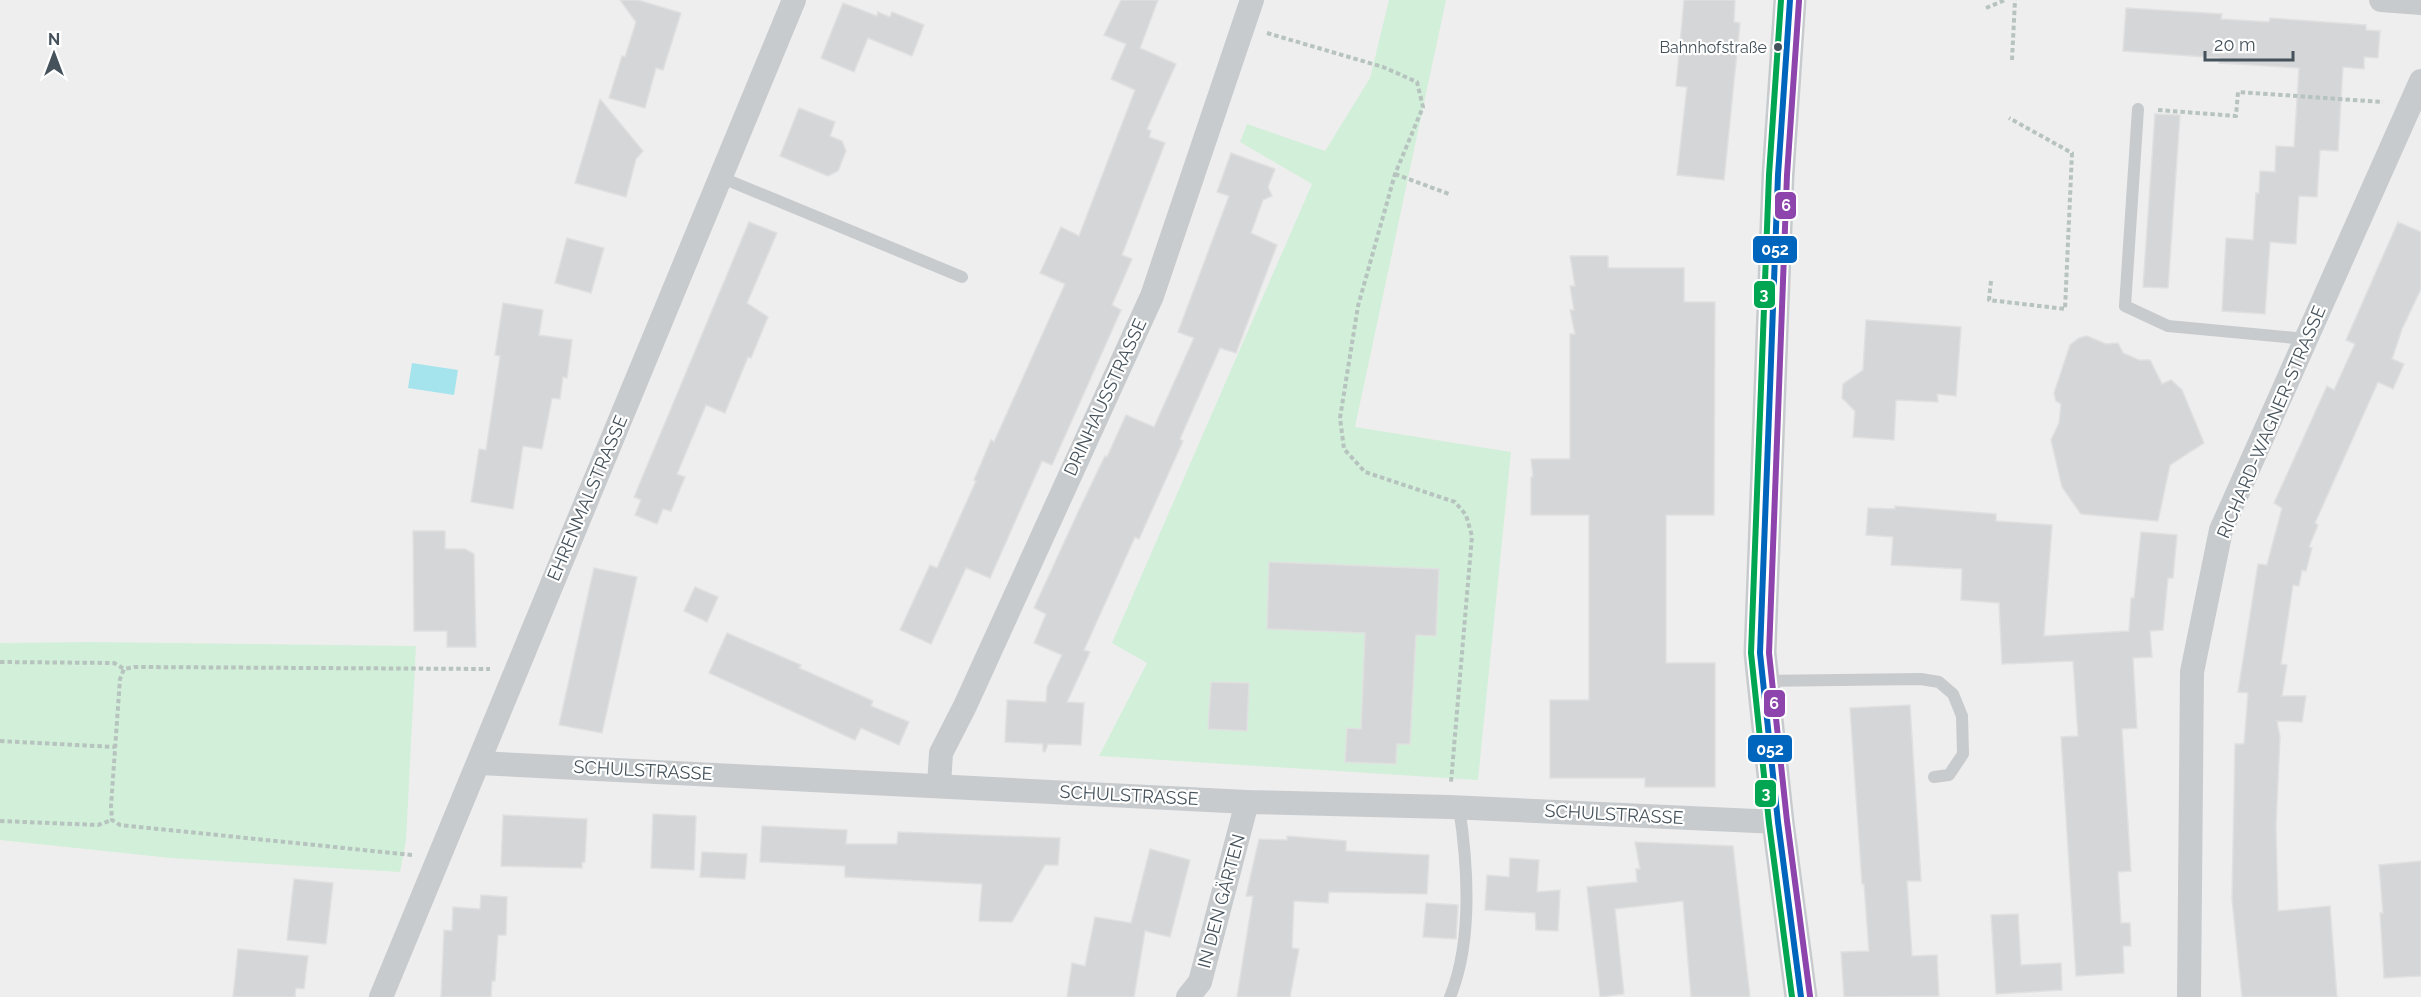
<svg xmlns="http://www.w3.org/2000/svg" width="2421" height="997" font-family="Raleway,sans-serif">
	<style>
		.green { fill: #d2efda }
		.water { fill: #a6e4ed }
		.building { fill: #d5d6d7; stroke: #e0e0e1; stroke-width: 1.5 }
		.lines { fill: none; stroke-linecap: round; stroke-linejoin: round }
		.path { stroke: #b6c3be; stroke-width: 4; stroke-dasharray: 4.5 3; stroke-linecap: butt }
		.lane { stroke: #c8cbcd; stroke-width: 12 }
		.street { stroke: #c8cbcd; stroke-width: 24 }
		.secondary { stroke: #c8cbce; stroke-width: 33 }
		.bus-1-casing { stroke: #fff; stroke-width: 10 }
		.bus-2-casing { stroke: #fff; stroke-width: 10 }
		.bus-3-casing { stroke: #fff; stroke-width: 10 }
		.bus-1 { stroke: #0065bd; stroke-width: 6 }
		.bus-2 { stroke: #00a651; stroke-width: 6 }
		.bus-3 { stroke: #8e44ad; stroke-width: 6 }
		.bus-dot { fill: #45525b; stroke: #fff; stroke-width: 2 }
		.labels { text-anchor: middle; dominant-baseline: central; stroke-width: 4.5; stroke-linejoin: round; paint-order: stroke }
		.bus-label { font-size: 16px; fill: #45525b; stroke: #fff; text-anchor: end }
		.street-label { font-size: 18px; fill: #45525b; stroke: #fff }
		.line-badge { stroke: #fff; stroke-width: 2 }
		.badge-label { font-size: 16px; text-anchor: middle; font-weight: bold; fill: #fff }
	</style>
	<rect width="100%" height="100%" fill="#efeeee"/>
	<g class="green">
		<polygon points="1389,0 1446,0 1355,427 1511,452 1478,780 1099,756 1147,663 1112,643 1312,184 1240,142 1247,124 1325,151 1370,78"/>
		<polygon points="91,642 416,646 406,841 400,872 171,858 0,840 0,643"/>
	</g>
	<polygon class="water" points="412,363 458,370 454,395 408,388"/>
	<g class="building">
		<polygon points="620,0 638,0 681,13 663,70 656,68 645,108 609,98 622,56 625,57 636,22"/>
		<polygon points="1121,0 1158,0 1140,48 1176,64 1147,129 1151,131 1149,137 1165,143 1122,255 1132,259 1112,305 1121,310 1052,465 1042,461 990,578 966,568 931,644 900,630 930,565 937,568 976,481 974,480 991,440 994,442 1065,284 1040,273 1061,227 1079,236 1135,90 1111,79 1126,44 1104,35"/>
		<polygon points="1684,0 1735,0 1734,22 1740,23 1724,180 1677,175 1687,87 1676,86"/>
		<polygon points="843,3 877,16 878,12 890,17 892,12 924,25 912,56 868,38 854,72 821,58"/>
		<polygon points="2126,8 2222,14 2221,19 2269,22 2270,18 2366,25 2366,30 2380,31 2378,58 2364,57 2364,69 2343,67 2338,151 2320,150 2317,197 2299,196 2296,244 2270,242 2265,314 2222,311 2226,238 2253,240 2256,193 2259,193 2260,171 2275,172 2276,146 2294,147 2299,68 2219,63 2219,58 2123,51"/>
		<polygon points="600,99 643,151 636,159 626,197 575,183"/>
		<polygon points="799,108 835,122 830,136 842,141 846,151 838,171 828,176 780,156"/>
		<polygon points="2155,114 2180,115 2168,288 2143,287"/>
		<polygon points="1231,153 1275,169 1268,187 1272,196 1263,200 1251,233 1277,245 1236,353 1220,348 1180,439 1183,441 1139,539 1135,537 1084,650 1090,652 1067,702 1084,703 1081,745 1048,744 1045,752 1043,751 1043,744 1005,742 1007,700 1046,702 1047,687 1062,655 1034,643 1046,614 1034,608 1079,510 1105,456 1107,457 1126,415 1154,427 1194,338 1178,332 1229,196 1217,192"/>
		<polygon points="749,222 777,233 747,303 768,317 751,358 748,357 725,413 706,405 677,474 685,477 671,511 663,509 657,524 635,515 641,500 634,497"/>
		<polygon points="2398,222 2421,232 2421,289 2402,329 2392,359 2404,364 2393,389 2378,382 2315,523 2318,525 2309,547 2312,548 2306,571 2302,570 2299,586 2293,585 2281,664 2287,665 2282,696 2306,696 2302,722 2277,721 2280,737 2276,825 2278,911 2330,906 2337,997 2242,997 2232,899 2235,744 2244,744 2248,693 2238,692 2258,564 2267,565 2282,508 2274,503 2327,386 2334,390 2355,344 2346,340"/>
		<polygon points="567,238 604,248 591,293 555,283"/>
		<polygon points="1570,256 1608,256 1608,268 1684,268 1684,302 1715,302 1714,515 1666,515 1666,663 1715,663 1715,787 1645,787 1645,778 1550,778 1550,700 1589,700 1589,515 1531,515 1531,477 1533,477 1531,459 1570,459 1570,334 1575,334 1570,310 1574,310 1570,286 1575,286"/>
		<polygon points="503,303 543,310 539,335 572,340 567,378 563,377 560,399 552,398 542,449 523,446 513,509 471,502 479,449 486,450 500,356 495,355"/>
		<polygon points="1866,320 1961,327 1956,396 1937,394 1938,402 1896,400 1894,440 1853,437 1855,411 1842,398 1843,384 1863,370"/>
		<polygon points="2087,336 2106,344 2118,343 2123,353 2139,360 2150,360 2162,384 2171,380 2182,390 2204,443 2170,465 2158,521 2081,514 2062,487 2051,440 2059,423 2061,404 2056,401 2054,393 2070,345 2079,338"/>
		<polygon points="1895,506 1996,514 1996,521 2052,525 2044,636 2129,631 2131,598 2134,598 2141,532 2177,535 2173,578 2168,578 2163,630 2150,631 2152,657 2133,658 2137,728 2122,729 2131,871 2118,872 2121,923 2130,923 2131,946 2123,946 2124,973 2076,976 2061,737 2078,736 2073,661 2002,664 1999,603 1961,600 1962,569 1891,565 1893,537 1866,535 1868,508 1895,509"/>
		<polygon points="413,531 445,531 445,549 465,549 474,554 476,647 447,647 447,631 414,631"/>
		<polygon points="1269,562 1439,569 1436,636 1416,635 1410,744 1397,744 1396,764 1345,762 1347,728 1361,729 1365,633 1267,629"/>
		<polygon points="594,568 637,577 602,733 559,725"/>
		<polygon points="695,587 718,597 707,622 684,611"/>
		<polygon points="727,633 801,665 799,668 873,701 871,706 909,722 899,745 861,728 855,740 709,673"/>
		<polygon points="1211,682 1249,683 1247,731 1208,729"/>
		<polygon points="1910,705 1921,881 1907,881 1912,956 1937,955 1939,996 1844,997 1841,952 1869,951 1864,884 1862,884 1850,708"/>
		<polygon points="653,814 696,816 694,870 651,868"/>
		<polygon points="503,815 587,819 585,862 582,862 582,868 501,866"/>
		<polygon points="762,826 847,830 846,844 897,844 898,832 1060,838 1058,865 1045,865 1012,922 979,921 982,884 845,877 845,866 760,862"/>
		<polygon points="1287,836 1346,841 1346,851 1429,855 1427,894 1329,892 1328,903 1294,901 1292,948 1299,949 1290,997 1237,997 1253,896 1246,896 1259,839 1287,840"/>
		<polygon points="1635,842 1733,846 1750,997 1691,997 1683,901 1615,909 1624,994 1600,997 1587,887 1637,882 1636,869 1640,869"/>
		<polygon points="1150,849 1190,860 1170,937 1145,931 1134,997 1067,997 1072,963 1085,966 1095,917 1131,923"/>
		<polygon points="702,852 747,854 745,879 700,877"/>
		<polygon points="1510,858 1539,860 1537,892 1560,890 1558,931 1536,930 1535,913 1485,910 1487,875 1509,877"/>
		<polygon points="2421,861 2421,976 2384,978 2380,913 2383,913 2379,865"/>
		<polygon points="294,879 333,883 326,944 287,940"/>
		<polygon points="481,895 507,897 506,935 498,935 495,981 492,981 491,997 441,997 444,930 452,931 453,907 480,909"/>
		<polygon points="1426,903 1458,905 1456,939 1423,937"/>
		<polygon points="2018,914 2021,965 2061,963 2062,990 1996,994 1991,915"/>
		<polygon points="238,949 308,956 304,989 296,988 295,997 233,997"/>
	</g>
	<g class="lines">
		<g class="path">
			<polyline points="1986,8 2005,0"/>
			<polyline points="1267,33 1383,67 1417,82 1423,107 1395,174 1358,306 1340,418 1344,449 1365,472 1455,502 1466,515 1472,536 1451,782"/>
			<polyline points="2012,60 2015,0"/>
			<polyline points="2158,110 2236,116 2238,92 2383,102"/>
			<polyline points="1395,174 1449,194"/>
			<polyline points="1991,281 1989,300 2065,309 2072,153 2009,118"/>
			<polyline points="0,662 114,663 124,669"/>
			<polyline points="0,741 115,747"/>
			<polyline points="0,821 98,825 112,820"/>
			<polyline points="412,855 120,825 112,820 111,806 120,679 124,669 135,667 490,669"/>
		</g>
		<g class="lane">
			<polyline points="2138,109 2125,306 2168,326 2306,339"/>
			<polyline points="720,177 962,277"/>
			<polyline points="1765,681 1921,679 1939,682 1953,694 1962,716 1963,754 1949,775 1934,777"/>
			<path d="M1450,997C1473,941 1468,866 1459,807"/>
		</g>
		<g class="street">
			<polyline points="2381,0 2421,3"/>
			<polyline points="479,763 1247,802 1449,807 1778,822"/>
			<polyline points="939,785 941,753 965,706 1152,296 1252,0"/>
			<polyline points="381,997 794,0"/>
			<polyline points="1188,997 1200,982 1247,802"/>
			<polyline points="2189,997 2192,672 2221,530 2421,81"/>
		</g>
		<polyline class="secondary" points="1790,0 1778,175 1760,653 1778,822 1801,997"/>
		<g class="bus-1-casing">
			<polyline id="bus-1" points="1790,0 1778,175 1760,653 1778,822 1801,997"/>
		</g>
		<g class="bus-2-casing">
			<polyline id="bus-2" points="1781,0 1769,175 1751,653 1769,823 1792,997"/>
		</g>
		<g class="bus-3-casing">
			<polyline id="bus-3" points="1799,1 1787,175 1769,653 1787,821 1810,996"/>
		</g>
		<use href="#bus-1" class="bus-1"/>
		<use href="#bus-2" class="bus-2"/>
		<use href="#bus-3" class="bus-3"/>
	</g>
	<circle class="bus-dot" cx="1778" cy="47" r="5"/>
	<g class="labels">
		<g class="bus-label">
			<text x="1767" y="47">Bahnhofstraße</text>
		</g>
		<g class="street-label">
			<text transform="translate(1105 397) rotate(-65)">DRINHAUSSTRASSE</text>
			<text transform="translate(2271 422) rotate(-67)">RICHARD-WAGNER-STRASSE</text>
			<text transform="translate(587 498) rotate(-67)">EHRENMALSTRASSE</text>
			<text transform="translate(643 770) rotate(3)">SCHULSTRASSE</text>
			<text transform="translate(1129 795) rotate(3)">SCHULSTRASSE</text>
			<text transform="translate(1614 814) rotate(3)">SCHULSTRASSE</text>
			<text transform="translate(1221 901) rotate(-75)">IN DEN GÄRTEN</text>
		</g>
	</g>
	<g class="line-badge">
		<rect x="1774" y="191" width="23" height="29" rx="6" fill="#8e44ad"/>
		<rect x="1752" y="235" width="46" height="29" rx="6" fill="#0065bd"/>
		<rect x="1753" y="280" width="23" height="29" rx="6" fill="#00a651"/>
		<rect x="1763" y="689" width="23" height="29" rx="6" fill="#8e44ad"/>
		<rect x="1747" y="734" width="46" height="29" rx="6" fill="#0065bd"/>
		<rect x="1754" y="779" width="23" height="29" rx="6" fill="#00a651"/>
	</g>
	<g class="badge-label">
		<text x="1786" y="211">6</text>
		<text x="1775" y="255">052</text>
		<text x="1764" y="300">3</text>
		<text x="1774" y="709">6</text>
		<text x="1770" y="755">052</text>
		<text x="1766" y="799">3</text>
	</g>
	<g transform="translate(54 54)" stroke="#ffffff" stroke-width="4.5" paint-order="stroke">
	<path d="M0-4.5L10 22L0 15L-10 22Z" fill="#45525b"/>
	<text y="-9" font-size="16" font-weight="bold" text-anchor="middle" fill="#45525b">N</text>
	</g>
	<path d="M2205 51v9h88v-9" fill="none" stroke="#45525b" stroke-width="3"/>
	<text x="2214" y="51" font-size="18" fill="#45525b" stroke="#ffffff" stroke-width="4.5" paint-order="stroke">20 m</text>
</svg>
